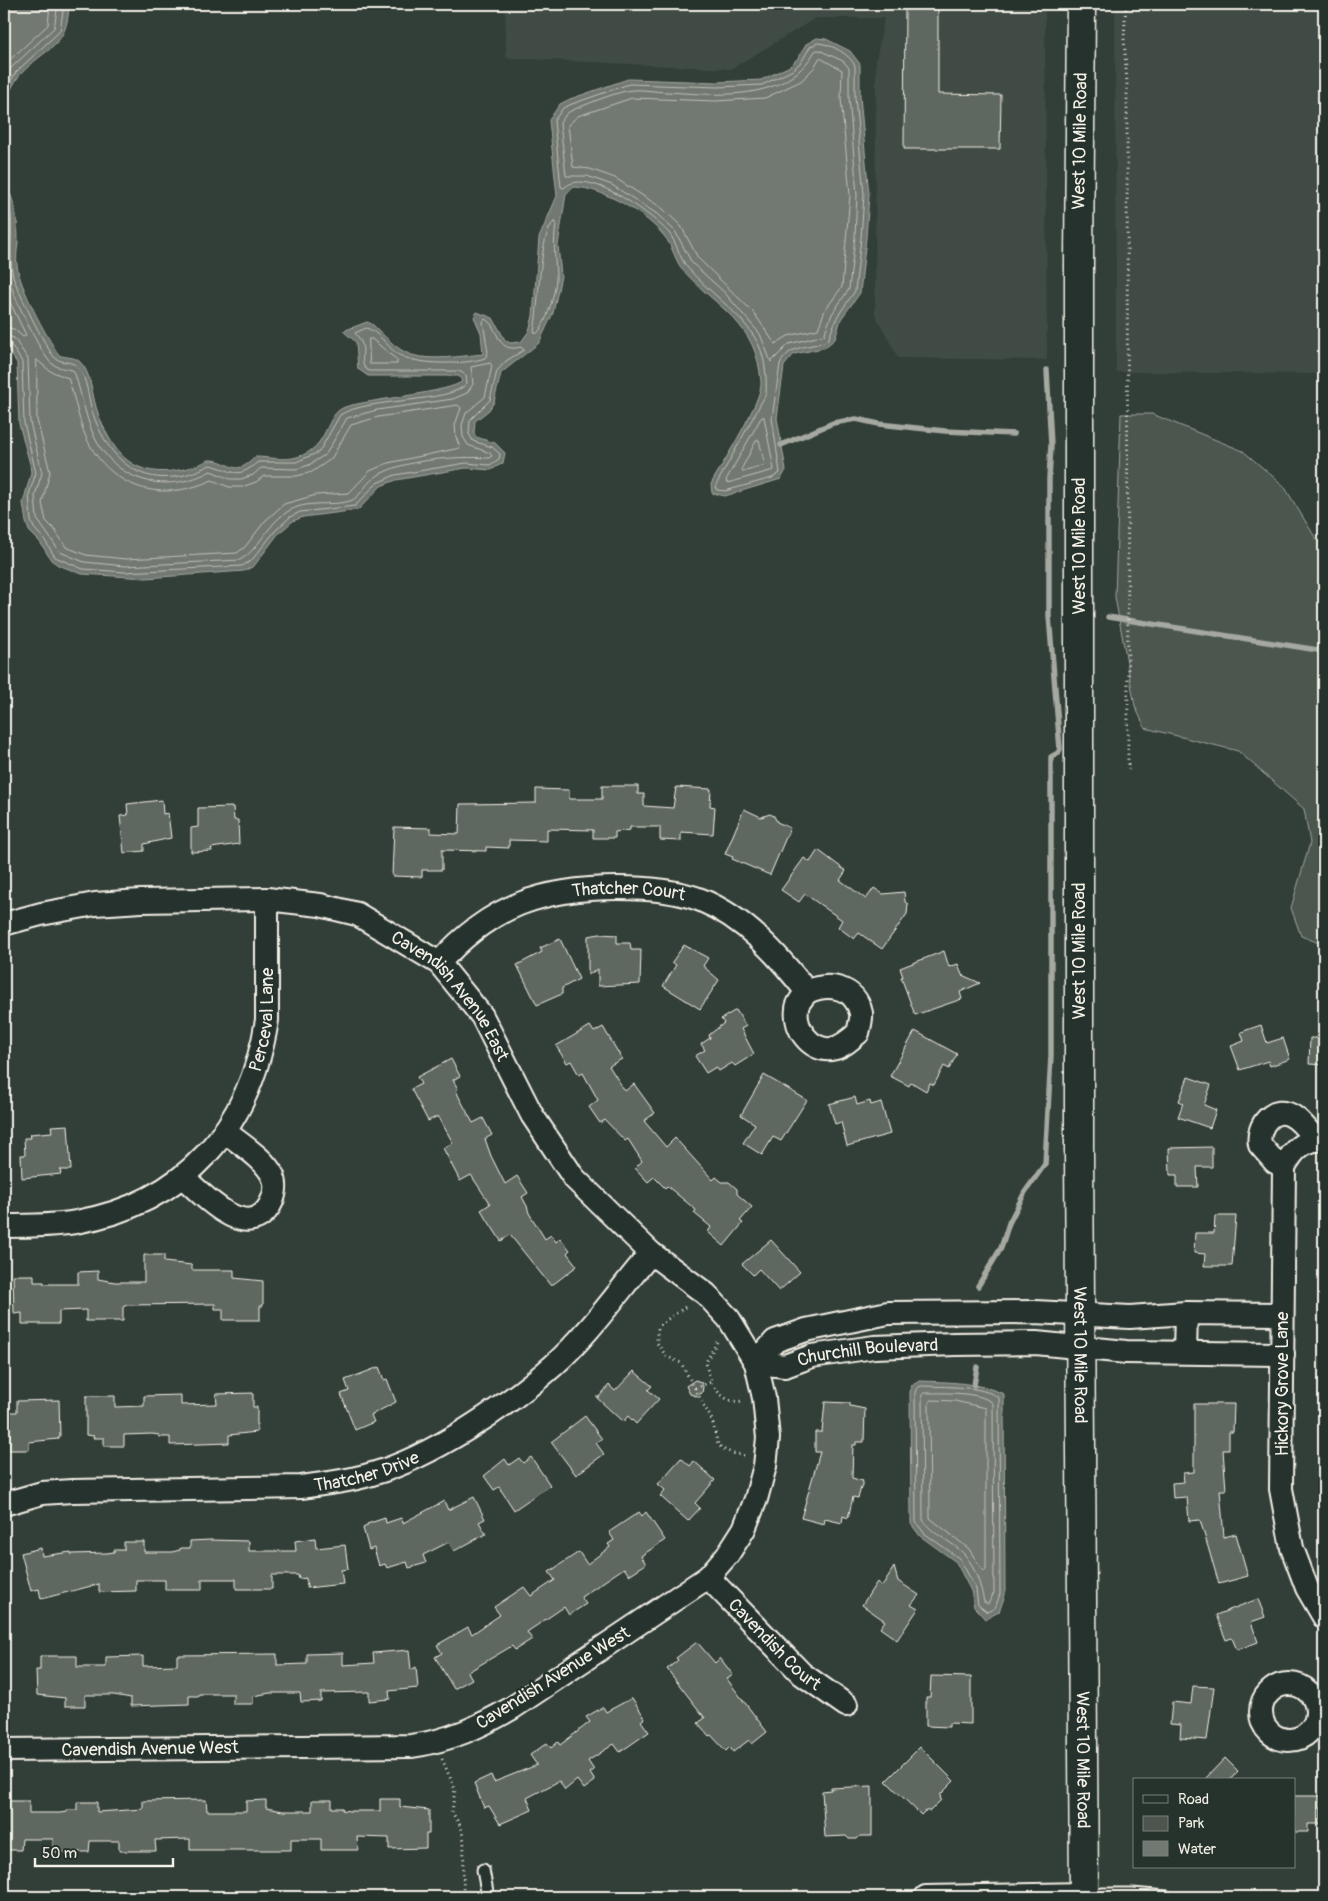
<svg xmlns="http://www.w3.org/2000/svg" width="1328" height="1901" font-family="Pangolin,sans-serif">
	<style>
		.built { fill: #404b44 }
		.green { fill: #4c564f; stroke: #a0a49c }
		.water { fill: #727972; stroke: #a6a9a1 }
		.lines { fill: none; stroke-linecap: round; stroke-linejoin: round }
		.shore { stroke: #c0c1b9; stroke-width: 1 }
		.stream { stroke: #a6a9a1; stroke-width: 5.5 }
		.building { fill: #5f6861; stroke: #f4f1e8 }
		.lane-casing { stroke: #f4f1e8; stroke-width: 15 }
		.street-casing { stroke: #f4f1e8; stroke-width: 26 }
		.secondary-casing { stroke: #f4f1e8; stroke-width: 31 }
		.path { stroke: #f4f1e8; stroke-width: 3; stroke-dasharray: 1 4; stroke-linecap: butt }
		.lane { stroke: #26332d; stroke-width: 11 }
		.street { stroke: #26332d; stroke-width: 22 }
		.secondary { stroke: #26332d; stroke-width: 28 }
		.labels { text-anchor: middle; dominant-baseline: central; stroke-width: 5; stroke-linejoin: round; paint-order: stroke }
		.street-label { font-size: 18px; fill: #f4f1e8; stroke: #26332d }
	</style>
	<rect width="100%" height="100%" fill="#323e38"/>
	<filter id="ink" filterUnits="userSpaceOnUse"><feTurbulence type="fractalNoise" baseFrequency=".02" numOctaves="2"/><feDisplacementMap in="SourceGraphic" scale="10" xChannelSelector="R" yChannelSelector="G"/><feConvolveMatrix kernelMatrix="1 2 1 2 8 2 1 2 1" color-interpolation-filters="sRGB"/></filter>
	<g filter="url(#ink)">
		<g class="built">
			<polygon points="505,4 1045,4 1047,360 898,358 875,314 876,61 884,18 816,18 731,69 506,58"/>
			<polygon points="1115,4 1324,4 1324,374 1116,372"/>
		</g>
		<polygon class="green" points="1121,414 1152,414 1243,451 1284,486 1324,552 1324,945 1301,936 1291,908 1310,843 1304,809 1238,751 1145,728 1135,706 1115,597"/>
		<g class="water">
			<path d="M4,4H69C68,49 46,46 20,75C13,83 8,96 4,106Z"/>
			<path d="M817,38L826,39L850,51L860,64V96L869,195L866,238L860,293L841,319L835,339L824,348L794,354L784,366L777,418L786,470L781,479L725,496L712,493L711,484C722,464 763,400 761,382C757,322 718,310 683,270C675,261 673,247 665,237C647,214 603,188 574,187L566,194L558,245L561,276L553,313L539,343L501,373L494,402L489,410L475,421L474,433L476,437L495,443L505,453L503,463L491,470L466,468L396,480L381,486L358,510L303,517L293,521L278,534L254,566L244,571L146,578L82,574L58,565L51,560L40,542L29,531L26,522L23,503L31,473L30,464L19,424L17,363L4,344V180C15,201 18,218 18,242C17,250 16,258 17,265C19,286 46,336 59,355C65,358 75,356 80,362C92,373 92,398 98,413C111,449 130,476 172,471C186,469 196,467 208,460C231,459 233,480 255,457C269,457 284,461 297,457C330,448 324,414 345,407C365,400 454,392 462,381L459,376H368L358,369L356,342L343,331L367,322L372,324C383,334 396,350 412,355C430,361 463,356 483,354L481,333L474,317L477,312L493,318L505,340L510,343L521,342L529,331L533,316L539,238L557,196L549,120L560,104L570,99L628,79L717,82L761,80L790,66L798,58L806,44Z"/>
			<path d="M920,1381C949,1382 977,1382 1004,1394L1005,1595L999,1612L985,1619L974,1607L971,1591L956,1562L920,1536L911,1524L910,1392L912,1385Z"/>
		</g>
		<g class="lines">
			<g class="shore">
				<path d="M818,43C831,44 850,54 855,66V97L864,195L861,238L855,291L837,317L828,340C810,349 790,343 780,364L772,418L780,473L772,478L725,491L717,490L716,485L766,394C767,376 765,353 755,338C738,310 708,292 687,267C679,257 677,243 669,233C653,215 586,165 564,188L561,187L554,121L563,108L572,104L629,84L717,87L762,85L793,70L802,61L810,47Z"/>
				<path d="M819,50L843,61L849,68V97L857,195L855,237L849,289L832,314L824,335L789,344L771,362L760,334L724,292L692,263L675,231L657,214L612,185L587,176H566L560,123L567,113L575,109C590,103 618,91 633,90C644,89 656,92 667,92C718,95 786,103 815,51Z"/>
				<polygon points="820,58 842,70 841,98 850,195 842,287 825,310 818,329 788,336 775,344 754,313 698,258 681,226 662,208 615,178 590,169 573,167 568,125 578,116 632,98 716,101 765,98 801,81 813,69"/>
				<polyline points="4,65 48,25 50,4"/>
				<polyline points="4,80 12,67 54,28 58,4"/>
				<polyline points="4,93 16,72 60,31 64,4"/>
				<path d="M4,191C18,218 7,247 13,276C16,288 46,348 54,357C61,364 72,360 78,367C88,379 88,400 93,414C113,471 154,494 210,465C234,470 235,481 258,462H296L319,452L340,415C367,397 452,404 467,383L466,375L459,371H370C358,367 365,354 362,344C361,340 358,337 355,333L366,328C378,331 387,346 396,353C414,366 465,365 485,358L488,353L483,322L485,319C500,327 495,354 521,347L524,350L506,361L497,371L490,400L470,420L469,434L473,441L492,447L500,454L499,459L490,465L466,463L395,475L377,483L355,506L300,512L290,517L275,531L251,561L242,566L125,572L83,569L55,557L44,539L34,528L31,521L29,494L36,473L24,423L22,362L10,343L4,341"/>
				<path d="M4,206C8,225 4,244 5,264C6,282 38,349 50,362C56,368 64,368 72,370L75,374C82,396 87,425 98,444C123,485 170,493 211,471L230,479H241L253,475L261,468L296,469L309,465L326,454L347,418L377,410L453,399L467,393L473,384L471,367L490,363L492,366L485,397L466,413L462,425L463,437L468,445L490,453L492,456L489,458C458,456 400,459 374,478C365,484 360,498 350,501C329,507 307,499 287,512C267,524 259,550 240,560L125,566L84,562L60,552L37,519L35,495L42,473L30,422L28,359L14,338L4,335"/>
				<path d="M554,222L556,224C553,244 555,256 556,275C557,288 546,327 536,334L534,331C539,310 539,231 554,222Z"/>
				<polyline points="4,290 26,335 23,337 14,329 4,327"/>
				<polygon points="369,339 372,339 397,360 397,364 370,364"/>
				<path d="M37,360L50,371L68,378C76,400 79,427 91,447C119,493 166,501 212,480L229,487H242L256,482L264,476H297L312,472L331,459L351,425L378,417L458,405L461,408L455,425L456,437L460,448L388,463L370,471L349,493L316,495L284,504L265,521L245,547L237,553L126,559L86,555L66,547L55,530L46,521L42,503L50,472L37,420Z"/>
				<polygon points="764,417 774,470 727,483 726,480 761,418"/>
				<polygon points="759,440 765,465 743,472 742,468 756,441"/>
				<path d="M922,1386C943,1387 982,1385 999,1398L1000,1594L995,1608L987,1612L978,1605L976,1589L960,1559L924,1533L916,1522L915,1392L917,1388Z"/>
				<path d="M924,1393C943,1393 978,1391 993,1403L994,1593L988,1604L984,1602C981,1586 975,1567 965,1555C953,1541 933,1536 923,1520L922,1395Z"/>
				<polygon points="931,1400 955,1401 986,1408 986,1569 984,1572 982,1570 969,1549 930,1518 929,1403"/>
			</g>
			<g class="stream">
				<polyline points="781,445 833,423 856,419 879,424 945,431 1014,434"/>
				<polyline points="1108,617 1324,651"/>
				<polyline points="978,1286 1001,1248 1009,1223 1025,1192 1045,1164 1051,1056 1051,757 1058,753 1060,749 1049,616 1049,479 1051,445 1047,370"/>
				<polyline points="974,1385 977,1367"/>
			</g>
		</g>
		<g class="building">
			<polygon points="905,4 938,4 938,94 1001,95 1000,149 904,149"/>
			<polygon points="602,786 638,786 638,794 644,794 644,806 673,808 676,787 711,789 710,806 715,807 713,834 681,832 681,841 660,840 660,827 630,827 630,830 615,832 615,838 593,838 593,830 547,829 547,841 509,840 509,848 486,847 486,851 442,850 442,870 422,870 422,877 392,876 394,827 431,828 431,833 459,834 460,804 536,803 536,789 569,790 569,799 602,799"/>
			<polygon points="162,800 163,814 168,813 171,838 144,844 144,851 124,853 120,816 128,815 127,804"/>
			<polygon points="233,807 234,820 238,820 239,844 211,848 212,851 191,852 191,828 198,827 198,808"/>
			<polygon points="744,809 761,817 770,814 774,816 777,822 790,828 770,875 732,859 733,857 725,854"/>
			<polygon points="818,850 846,871 840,880 866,899 874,888 883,894 904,892 905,902 908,904 907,914 882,949 859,933 854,939 838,927 842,920 805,894 799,902 781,890 804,858 810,862"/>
			<polygon points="600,934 617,935 617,943 630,943 631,950 641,950 640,984 598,986 598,969 588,975 588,936"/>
			<polygon points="560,939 579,979 562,988 562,994 537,1005 517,965 542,952 540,948"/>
			<polygon points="684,945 708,958 703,966 719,980 700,1009 663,986 676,965 672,962"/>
			<polygon points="944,951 949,967 958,964 962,975 980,983 960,992 962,999 915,1015 901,977 903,977 900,968"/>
			<polygon points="736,1010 746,1026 741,1029 754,1054 735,1066 732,1063 719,1071 716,1067 706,1073 695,1056 705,1050 701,1044 710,1038 709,1035 724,1023 721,1019"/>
			<polygon points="1261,1025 1267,1043 1283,1038 1290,1059 1270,1066 1268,1061 1240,1070 1231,1046 1244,1041 1241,1032"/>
			<polygon points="590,1026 594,1032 603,1027 622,1059 609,1066 625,1091 634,1084 655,1113 644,1121 666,1147 675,1138 713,1180 716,1177 722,1182 729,1182 737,1189 737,1194 752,1207 740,1221 743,1223 724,1246 708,1232 711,1227 694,1213 696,1210 667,1186 665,1188 654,1177 648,1182 635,1168 642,1161 628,1139 625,1141 605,1120 600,1123 589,1107 598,1100 583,1073 579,1075 571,1061 567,1063 556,1046"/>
			<polygon points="915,1031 957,1054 949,1069 944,1066 934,1085 930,1083 926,1091 911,1082 909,1086 890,1076"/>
			<polygon points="1310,1038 1324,1038 1324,1065 1309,1064"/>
			<polygon points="451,1059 460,1076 453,1080 458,1089 456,1090 459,1097 473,1123 483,1118 492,1135 485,1139 491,1156 505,1184 517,1176 528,1193 522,1197 527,1206 529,1213 545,1239 551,1235 556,1242 560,1238 570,1250 567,1253 577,1266 551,1286 510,1235 501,1241 481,1210 490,1204 471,1175 460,1181 443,1148 453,1143 438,1116 428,1121 411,1089 421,1084 417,1077"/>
			<polygon points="764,1075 807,1100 781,1141 773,1137 762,1155 743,1143 755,1124 741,1115"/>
			<polygon points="1188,1077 1211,1085 1204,1105 1216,1110 1210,1128 1178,1117 1183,1103 1179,1101"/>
			<polygon points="855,1097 857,1105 870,1101 871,1105 881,1102 890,1134 847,1146 841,1122 835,1124 829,1104"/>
			<polygon points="68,1125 71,1170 60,1170 61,1174 22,1178 21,1155 25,1155 24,1138 31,1138 30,1134 52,1132 51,1126"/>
			<polygon points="1212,1147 1212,1167 1197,1167 1198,1187 1177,1187 1177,1175 1170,1175 1169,1148"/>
			<polygon points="1215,1216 1236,1216 1232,1266 1204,1266 1205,1254 1194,1253 1195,1233 1214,1233"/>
			<polygon points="771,1240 800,1272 779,1291 759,1269 753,1275 742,1264"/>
			<polygon points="144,1255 164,1255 164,1262 192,1265 192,1270 234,1270 234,1278 263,1281 263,1306 260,1306 260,1320 223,1320 223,1309 215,1309 215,1304 127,1305 123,1307 123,1321 86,1321 86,1310 59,1311 59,1324 22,1324 22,1313 14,1314 13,1275 34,1275 34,1282 44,1282 44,1284 78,1284 78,1272 98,1271 98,1279 115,1282 144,1282"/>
			<polygon points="379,1367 384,1380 387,1379 396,1402 371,1415 374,1422 355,1430 341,1394 349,1391 345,1380"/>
			<polygon points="634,1371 652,1386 648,1390 659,1399 636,1424 628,1416 623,1422 596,1397 599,1397 609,1385 615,1391"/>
			<polygon points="695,1380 701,1382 703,1387 702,1393 696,1396 690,1394 686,1386"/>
			<polygon points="253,1393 253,1407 257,1407 257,1432 229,1435 229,1443 170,1445 170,1437 160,1437 159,1435 152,1434 124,1435 124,1446 104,1446 104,1438 93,1438 94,1436 86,1435 86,1396 115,1396 115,1407 144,1406 144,1396 181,1395 181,1405 217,1404 216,1394"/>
			<polygon points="59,1400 60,1436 58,1439 29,1442 29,1450 9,1450 9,1412 17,1412 17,1401"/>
			<polygon points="825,1402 850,1403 850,1406 865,1409 864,1442 856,1442 856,1445 853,1445 852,1478 863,1481 858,1498 853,1497 848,1518 843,1516 842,1523 825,1519 824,1524 801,1518 820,1452 815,1452 815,1432 822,1432"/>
			<polygon points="1194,1404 1234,1404 1233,1432 1229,1432 1229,1450 1223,1450 1226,1490 1220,1490 1224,1537 1236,1534 1248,1576 1219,1584 1200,1520 1189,1521 1187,1497 1173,1498 1172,1483 1184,1482 1183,1473 1194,1472"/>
			<polygon points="585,1416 602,1439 596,1443 604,1454 576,1475 551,1442"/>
			<polygon points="531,1457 550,1485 514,1510 499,1487 494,1490 484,1476 505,1459 509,1465 519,1458 523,1463"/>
			<polygon points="681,1458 690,1466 694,1461 715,1480 695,1503 700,1508 688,1521 660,1496 665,1490 658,1484"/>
			<polygon points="474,1497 485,1519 479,1522 486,1534 454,1551 449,1542 423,1555 426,1563 409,1568 407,1562 387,1568 385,1564 379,1566 374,1548 369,1550 363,1528 367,1526 367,1524 385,1518 386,1523 401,1518 403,1523 444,1501 448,1510"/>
			<polygon points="639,1512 642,1516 646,1512 665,1540 641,1556 646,1564 629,1575 624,1568 581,1597 586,1604 569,1615 564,1607 527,1632 532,1639 515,1650 512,1646 468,1672 472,1679 454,1689 435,1657 442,1653 437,1645 468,1627 472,1634 500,1615 494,1607 524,1587 531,1596 555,1580 549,1572 579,1552 587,1564 610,1547 608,1544 614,1540 609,1532"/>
			<polygon points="315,1538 316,1548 345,1545 348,1569 341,1570 343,1584 307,1588 306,1578 299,1579 298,1575 272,1575 272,1589 236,1589 236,1579 202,1579 202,1590 165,1590 165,1580 136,1580 136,1591 99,1592 99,1584 41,1599 39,1589 31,1591 21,1553 41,1548 42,1556 71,1552 71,1554 107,1553 114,1552 114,1550 124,1550 124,1542 144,1542 144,1552 172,1552 180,1550 180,1548 190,1548 190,1541 210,1540 249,1541 249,1551 296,1551 295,1541"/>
			<polygon points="894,1567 898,1581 919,1595 911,1605 918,1609 897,1640 880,1628 885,1621 862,1605 877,1582 882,1586"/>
			<polygon points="1258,1599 1265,1617 1251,1622 1258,1642 1237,1650 1232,1638 1226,1640 1216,1615"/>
			<polygon points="697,1642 715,1663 720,1658 733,1675 727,1679 767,1732 752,1744 749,1740 733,1752 730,1747 726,1751 711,1735 709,1736 698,1723 705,1718 667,1669 678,1660 676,1658"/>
			<polygon points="409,1650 411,1670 416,1667 418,1688 389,1691 390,1699 369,1701 369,1692 321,1693 321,1701 301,1702 300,1693 270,1693 253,1696 253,1704 233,1704 233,1694 199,1694 199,1696 189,1696 189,1704 131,1706 131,1698 114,1695 85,1695 85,1706 65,1706 65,1698 37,1695 36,1670 40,1670 40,1656 77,1656 77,1667 106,1667 106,1657 143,1656 143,1666 177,1665 177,1655 277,1654 277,1665 307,1664 307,1654 343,1653 343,1665 374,1663 373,1653"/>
			<polygon points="931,1676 971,1677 971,1724 949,1723 949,1727 926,1726 926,1697 930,1697"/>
			<polygon points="1193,1686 1214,1687 1207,1740 1180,1738 1181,1725 1170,1724 1172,1702 1191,1704"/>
			<polygon points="632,1698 645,1718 641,1721 649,1732 620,1752 614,1744 588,1761 594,1770 590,1773 595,1781 584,1789 577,1780 565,1790 559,1781 527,1798 532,1810 500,1824 489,1806 484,1808 474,1783 491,1775 494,1782 537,1765 530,1755 547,1743 551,1748 558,1742 560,1745 590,1722 586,1717 603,1707 606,1712"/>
			<polygon points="920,1747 954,1781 940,1795 941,1800 930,1811 925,1811 921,1815 886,1781"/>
			<polygon points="1225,1758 1238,1771 1230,1780 1204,1780"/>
			<polygon points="872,1786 872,1836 860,1836 857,1839 849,1839 846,1836 825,1837 822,1791 831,1790 831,1788"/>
			<polygon points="1294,1796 1321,1796 1321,1824 1308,1824 1308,1832 1294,1832"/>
			<polygon points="380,1799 400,1799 400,1807 429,1810 429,1834 426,1834 426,1848 389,1849 389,1838 357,1837 358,1850 321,1850 321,1839 291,1839 291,1850 190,1850 190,1839 155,1840 156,1851 119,1851 119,1841 90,1841 89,1852 53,1852 53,1839 22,1839 21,1850 4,1850 4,1808 9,1808 9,1801 29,1801 29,1813 60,1813 67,1812 67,1810 77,1810 77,1802 97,1802 97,1812 143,1809 143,1801 206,1800 207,1811 246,1811 246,1801 266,1800 266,1808 283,1811 312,1811 312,1800 332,1800 332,1808 343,1808 342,1810 350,1811 380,1811"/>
		</g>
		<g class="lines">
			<g class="lane-casing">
				<g id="lane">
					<polyline points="483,1870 488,1897"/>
					<polyline points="1084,1894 1132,1894 1167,1897"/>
				</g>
			</g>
			<g class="street-casing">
				<g id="street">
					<path id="s1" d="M4,924L41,914L95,904L141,901L267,899L320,905L357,914L439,963L482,1016L532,1115L574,1178L651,1253L706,1294L729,1319L756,1363L764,1398L768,1438L765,1466L756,1499L744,1529L728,1554L708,1577L512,1708C479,1727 449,1741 411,1746L4,1750"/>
					<path id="s2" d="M439,963C490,905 544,888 618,888C646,888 675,890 701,900C745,918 778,955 807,992C804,996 797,1003 797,1009C794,1028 810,1051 831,1049C841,1048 850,1040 858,1033C859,1028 862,1019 861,1013C855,986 828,982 807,992"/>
					<path d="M1324,1139C1302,1140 1294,1149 1284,1167L1281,1489L1292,1548L1307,1588L1324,1617"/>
					<path d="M1284,1167L1275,1162L1260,1145C1256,1126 1274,1103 1294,1117C1302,1122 1309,1132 1315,1139"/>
					<path d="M183,1177C203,1195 247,1244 270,1205C275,1196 277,1185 273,1176C264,1158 240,1144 226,1132"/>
					<path id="s3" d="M4,1226C28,1226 52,1226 76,1222C185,1203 250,1128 267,1020V899"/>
					<path id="s4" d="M1282,1314L1186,1313L1130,1317L1035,1312L888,1313L806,1330L775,1341L756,1363L785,1366L812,1356L874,1347L955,1344L1036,1343L1126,1352L1283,1354"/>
					<polyline points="1185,1352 1186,1313"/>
					<path id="s5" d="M4,1504L42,1493L72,1491L301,1487C325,1484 349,1481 372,1474C430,1458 509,1405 554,1365C590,1333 619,1290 651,1253"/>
					<path id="s6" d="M708,1577L802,1674L846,1705"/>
					<circle cx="1289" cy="1712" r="28"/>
					<polyline points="926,1897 1084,1894"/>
				</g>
			</g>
			<g class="secondary-casing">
				<g id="secondary">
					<path id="s7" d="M1081,4L1079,264V1151L1084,1897"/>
				</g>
			</g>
			<g class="path">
				<polyline points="1126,4 1124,38 1127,83 1128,770"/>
				<polyline points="685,1307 661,1324 657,1331 657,1343 666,1356 681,1363 712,1420 718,1445 726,1451 745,1456"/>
				<path d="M717,1342L706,1362C708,1380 720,1405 742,1401"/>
				<polyline points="695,1388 711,1382"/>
				<polyline points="442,1759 455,1789 452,1812 461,1827 464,1841 463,1897"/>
			</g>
			<use href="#lane" class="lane"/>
			<use href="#street" class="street"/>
			<use href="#secondary" class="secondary"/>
		</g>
	</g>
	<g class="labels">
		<g class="street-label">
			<text transform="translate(1080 141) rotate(-89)">West 10 Mile Road</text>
			<text transform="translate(1079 546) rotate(-90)">West 10 Mile Road</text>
			<text stroke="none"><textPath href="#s2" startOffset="212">Thatcher Court</textPath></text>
			<text transform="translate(1079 951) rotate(-90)">West 10 Mile Road</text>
			<text stroke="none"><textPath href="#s1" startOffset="484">Cavendish Avenue East</textPath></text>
			<text stroke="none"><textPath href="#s3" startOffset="371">Perceval Lane</textPath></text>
			<text stroke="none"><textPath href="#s4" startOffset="654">Churchill Boulevard</textPath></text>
			<text stroke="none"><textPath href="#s7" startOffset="1351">West 10 Mile Road</textPath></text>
			<text transform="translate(1282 1384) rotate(-90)">Hickory Grove Lane</text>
			<text stroke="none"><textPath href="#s5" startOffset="366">Thatcher Drive</textPath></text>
			<text stroke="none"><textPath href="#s6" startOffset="95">Cavendish Court</textPath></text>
			<text transform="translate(553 1678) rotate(-32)">Cavendish Avenue West</text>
			<text transform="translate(150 1749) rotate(-1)">Cavendish Avenue West</text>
			<text stroke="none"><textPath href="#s7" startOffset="1756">West 10 Mile Road</textPath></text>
		</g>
	</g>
	<rect width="1328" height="1901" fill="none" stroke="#26332d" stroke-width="20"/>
	<rect x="10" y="10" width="1308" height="1881" fill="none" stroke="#f4f1e8" stroke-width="2" filter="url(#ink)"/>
	<rect x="1133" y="1778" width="162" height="90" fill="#26332d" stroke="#787f78"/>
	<rect x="1143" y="1795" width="25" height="8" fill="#26332d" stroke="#787f78"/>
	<text x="1178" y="1804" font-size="15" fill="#f4f1e8">Road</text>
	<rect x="1143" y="1816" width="25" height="15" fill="#4c564f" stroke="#787f78"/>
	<text x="1178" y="1828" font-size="15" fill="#f4f1e8">Park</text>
	<rect x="1143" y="1841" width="25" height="15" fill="#727972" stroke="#787f78"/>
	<text x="1178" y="1854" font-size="15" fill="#f4f1e8">Water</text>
	<path d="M35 1858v8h138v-8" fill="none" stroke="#f4f1e8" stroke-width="2.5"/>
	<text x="42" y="1858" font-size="15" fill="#f4f1e8" stroke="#26332d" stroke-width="4" paint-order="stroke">50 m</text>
</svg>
